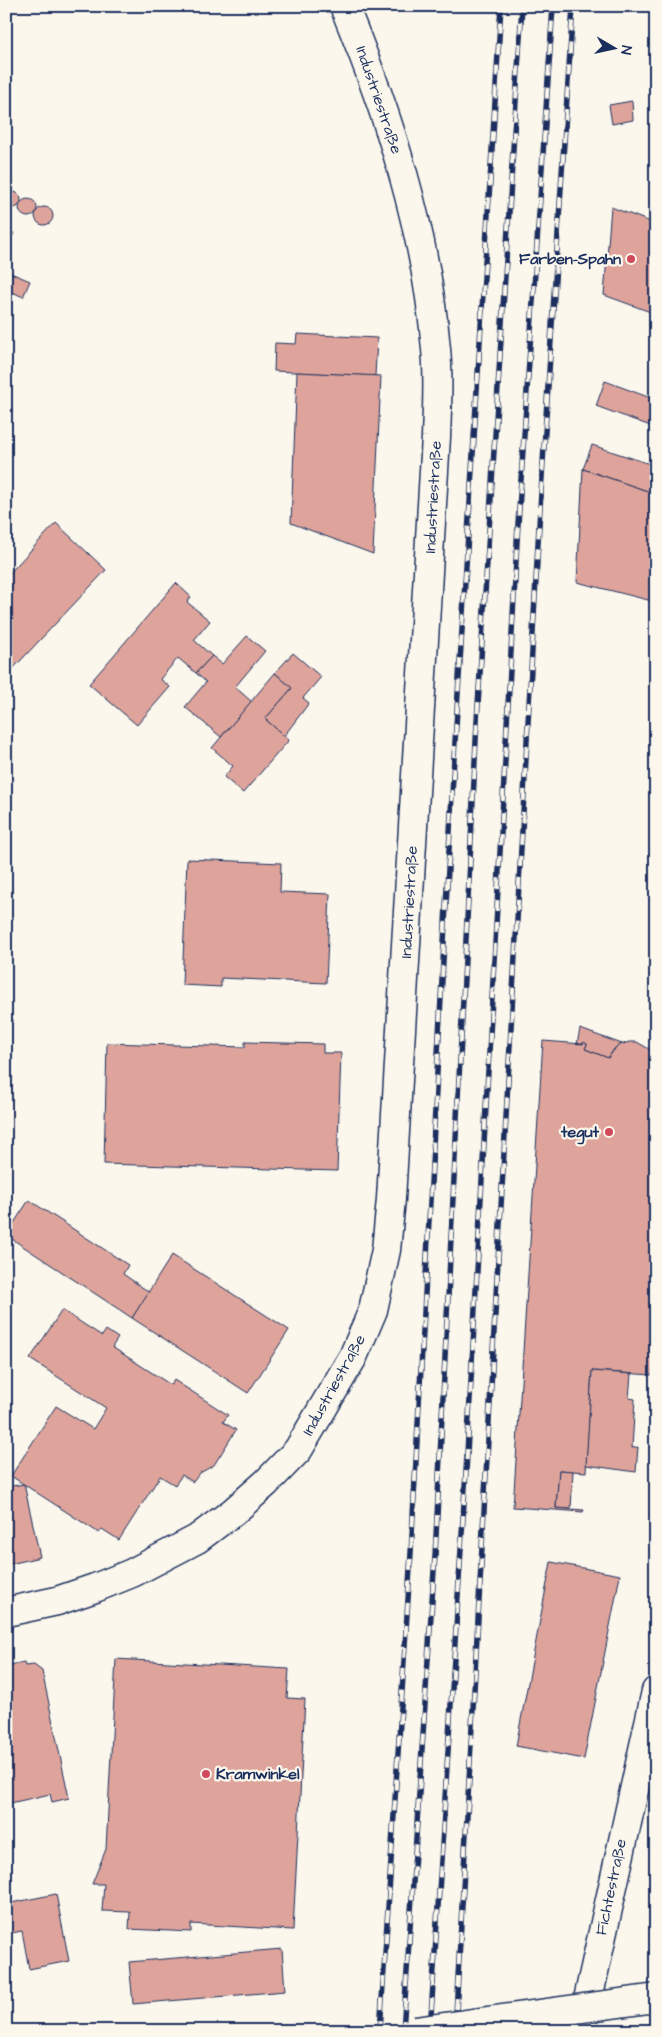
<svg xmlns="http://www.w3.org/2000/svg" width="662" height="2037" font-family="'Architects Daughter',sans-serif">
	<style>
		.building { fill: #dea49b; stroke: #1b2f5e }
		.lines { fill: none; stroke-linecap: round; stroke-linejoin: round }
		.street-casing { stroke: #1b2f5e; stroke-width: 31 }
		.primary-casing { stroke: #1b2f5e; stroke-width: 31 }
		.street { stroke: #fbf7ec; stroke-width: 28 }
		.primary { stroke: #fbf7ec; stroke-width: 28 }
		.rail-casing { stroke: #1b2f5e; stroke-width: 5.5 }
		.rail { stroke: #fbf7ec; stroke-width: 4; stroke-dasharray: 11; stroke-linecap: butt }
		.secondary-bridge-casing { stroke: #1b2f5e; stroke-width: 31; stroke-linecap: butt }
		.secondary-bridge { stroke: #fbf7ec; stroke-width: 28 }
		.poi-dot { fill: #d1495b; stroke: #fbf7ec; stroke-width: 2 }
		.labels { text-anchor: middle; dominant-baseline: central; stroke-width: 4.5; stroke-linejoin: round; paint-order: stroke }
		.street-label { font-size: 16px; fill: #1b2f5e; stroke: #fbf7ec }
		.poi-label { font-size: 16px; font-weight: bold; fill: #1b2f5e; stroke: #fbf7ec; text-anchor: end }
	</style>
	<rect width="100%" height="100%" fill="#fbf7ec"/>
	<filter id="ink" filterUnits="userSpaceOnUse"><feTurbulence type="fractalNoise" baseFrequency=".02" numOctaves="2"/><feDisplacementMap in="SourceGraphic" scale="10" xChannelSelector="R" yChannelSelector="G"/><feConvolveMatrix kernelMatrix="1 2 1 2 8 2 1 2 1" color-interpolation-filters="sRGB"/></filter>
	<g filter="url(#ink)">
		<g class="building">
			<polygon points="632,101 633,120 612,124 609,105"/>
			<circle cx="13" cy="200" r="8"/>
			<circle cx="28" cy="208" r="9"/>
			<polygon points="611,207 656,224 656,314 604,295"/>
			<circle cx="44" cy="216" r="9"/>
			<polygon points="6,230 14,233 6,250"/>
			<polygon points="6,271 30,281 23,297 6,289"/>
			<polygon points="297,334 377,338 375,376 274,371 275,343 296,344"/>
			<polygon points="297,372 381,376 373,554 291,523"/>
			<polygon points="605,381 656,400 656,428 596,406"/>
			<polygon points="592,445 656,466 656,494 583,469"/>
			<polygon points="583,469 656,494 656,602 577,582"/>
			<polygon points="56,523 106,570 6,676 6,577"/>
			<polygon points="176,583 191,597 187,602 210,621 194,640 212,656 196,673 178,658 160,679 170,687 137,725 89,684"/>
			<polygon points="247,636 265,651 235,687 252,702 221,737 185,707 206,682 196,673 212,656 222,664"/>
			<polygon points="293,653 321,677 303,698 309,703 284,736 265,719 292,688 275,673"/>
			<polygon points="275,673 292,688 265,719 289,740 243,793 224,777 233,766 212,748"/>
			<polygon points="187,859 281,863 280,892 330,894 326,983 221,978 221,987 182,985"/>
			<polygon points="580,1029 622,1044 614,1049 608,1058 585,1049 587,1044 577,1044"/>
			<polygon points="543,1041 583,1044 584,1042 587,1044 585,1049 608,1058 617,1046 629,1042 637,1042 649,1049 656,1060 656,1347 652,1375 592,1371 586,1472 559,1470 556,1508 584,1510 583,1512 513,1507"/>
			<polygon points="245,1042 323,1044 323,1053 341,1053 337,1171 104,1164 107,1043 245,1047"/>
			<polygon points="29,1200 128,1265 123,1274 149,1292 132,1318 6,1235"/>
			<polygon points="172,1255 289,1330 248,1393 132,1318"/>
			<polygon points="62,1310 102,1336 106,1330 118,1338 112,1347 171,1385 174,1380 228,1415 223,1422 236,1430 214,1465 200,1473 193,1482 182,1475 175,1485 160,1476 119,1540 102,1529 99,1533 11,1476 56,1406 93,1429 106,1408 30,1359"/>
			<polygon points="592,1371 631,1374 629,1398 635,1399 632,1448 638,1447 636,1472 586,1465"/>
			<polygon points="559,1470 573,1471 571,1509 556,1508"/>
			<polygon points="24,1484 40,1557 6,1565 6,1487"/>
			<polygon points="551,1562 620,1575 584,1759 516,1746"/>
			<polygon points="116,1659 289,1669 287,1698 305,1699 293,1930 191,1924 191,1932 129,1929 130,1912 102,1911 104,1884 92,1884 106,1849"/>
			<polygon points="24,1662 25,1666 34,1665 42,1671 69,1798 52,1802 50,1794 6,1804 6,1666"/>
			<polygon points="56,1894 69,1961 29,1969 22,1931 6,1934 6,1904"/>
			<polygon points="282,1949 285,1991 133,2004 129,1962"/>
		</g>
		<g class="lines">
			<g class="street-casing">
				<path id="street" d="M6,1612L57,1601L95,1588L132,1573L197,1539L233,1512L266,1483L298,1450L353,1357L373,1310L386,1250L391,1199L436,437C437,408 439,378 436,349C426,230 389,116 344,6"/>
			</g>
			<g class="primary-casing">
				<polyline id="primary" points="581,2031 656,1691"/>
			</g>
			<use href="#street" class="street"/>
			<use href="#primary" class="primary"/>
			<g class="rail-casing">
				<g id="rail">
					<polyline points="380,2031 411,1553 454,758 501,6"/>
					<polyline points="403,2031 435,1556 477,721 522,6"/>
					<polyline points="430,2031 466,1472 518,524 553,6"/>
					<polyline points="455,2031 540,508 573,6"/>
				</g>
			</g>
			<use href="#rail" class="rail"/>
			<g class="secondary-bridge-casing">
				<polyline id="secondary-bridge" points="415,2031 656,1998"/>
			</g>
			<use href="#secondary-bridge" class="secondary-bridge"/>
		</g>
	</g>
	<g class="poi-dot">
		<circle cx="631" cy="259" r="5"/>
		<circle cx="609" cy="1132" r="5"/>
		<circle cx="206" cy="1774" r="5"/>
	</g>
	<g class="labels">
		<g class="street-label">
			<text transform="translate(379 100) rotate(71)">Industriestraße</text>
			<text transform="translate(433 497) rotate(-87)">Industriestraße</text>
			<text transform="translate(409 902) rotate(-87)">Industriestraße</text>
			<text transform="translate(334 1385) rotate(-61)">Industriestraße</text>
			<text transform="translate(611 1887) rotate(-78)">Fichtestraße</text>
		</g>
		<g class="poi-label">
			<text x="621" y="259">Farben-Spahn</text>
			<text x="599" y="1132">tegut</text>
			<text x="216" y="1774" text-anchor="start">Kramwinkel</text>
		</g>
	</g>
	<rect width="662" height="2037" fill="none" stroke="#fbf7ec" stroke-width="25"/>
	<rect x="12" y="12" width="637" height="2012" fill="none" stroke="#1b2f5e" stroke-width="2" filter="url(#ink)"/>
	<g transform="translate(614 48) rotate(99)" stroke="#fbf7ec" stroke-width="4" paint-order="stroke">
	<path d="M0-4L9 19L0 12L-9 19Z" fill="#1b2f5e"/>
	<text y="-8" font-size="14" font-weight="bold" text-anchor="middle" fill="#1b2f5e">N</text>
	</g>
</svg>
